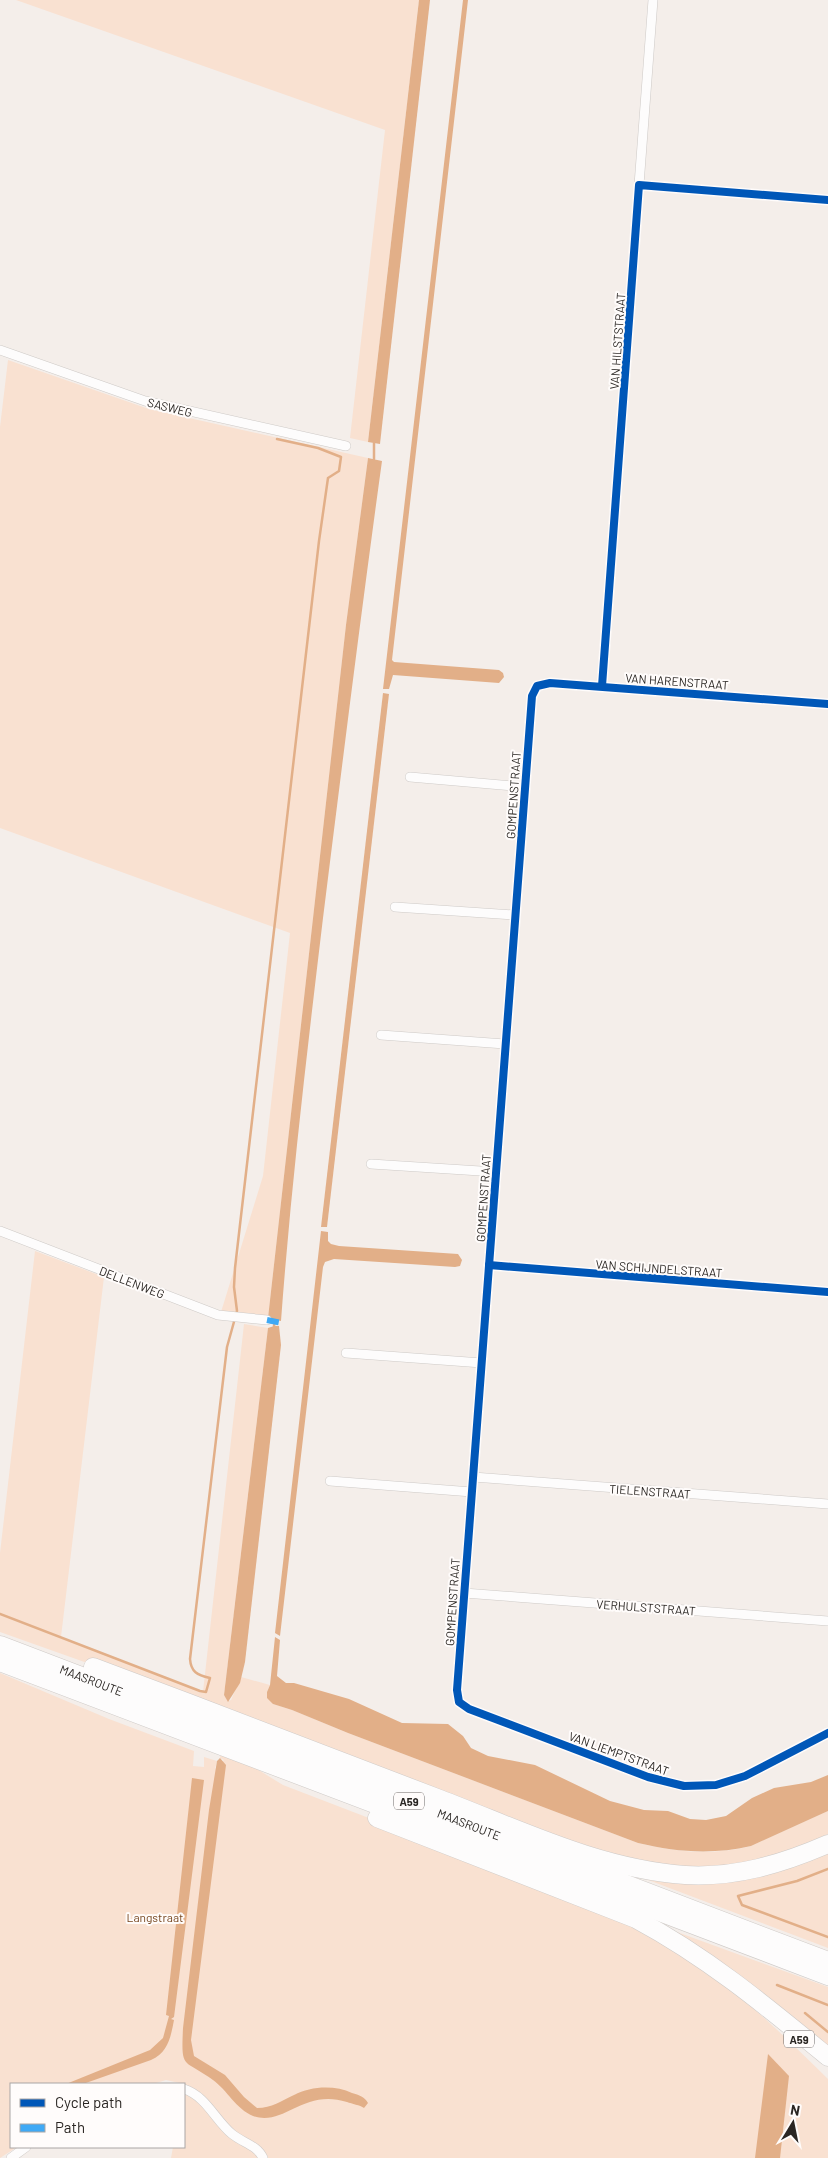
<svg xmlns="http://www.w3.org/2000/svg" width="828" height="2158" font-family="Barlow,sans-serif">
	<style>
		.green { fill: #f9e1d1 }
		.water { fill: #e2af88 }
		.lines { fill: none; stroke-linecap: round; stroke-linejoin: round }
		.stream { stroke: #e2af88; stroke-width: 2.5 }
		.street-casing { stroke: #cecac7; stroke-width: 10 }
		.highway-casing { stroke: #cecac7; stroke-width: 19 }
		.street { stroke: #fdfcfc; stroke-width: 9 }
		.highway { stroke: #fdfcfc; stroke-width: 18 }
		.quiet { stroke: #3fa9f5; stroke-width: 6; stroke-dasharray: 12 6; stroke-linecap: butt }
		.cycleway-casing { stroke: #fffcfb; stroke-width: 11 }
		.cycleway { stroke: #0057b8; stroke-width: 8 }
		.labels { text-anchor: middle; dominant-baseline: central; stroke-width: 4; stroke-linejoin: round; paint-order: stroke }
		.shield { fill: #fffcfb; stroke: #6a6664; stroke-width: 1 }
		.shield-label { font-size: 11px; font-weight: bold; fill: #2a2623 }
		.street-label { font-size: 12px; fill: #2a2623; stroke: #fffcfb }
		.park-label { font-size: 12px; fill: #76461f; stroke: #fffcfb }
	</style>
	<rect width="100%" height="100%" fill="#f4eeea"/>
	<g class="green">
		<polygon points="16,0 419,0 368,442 350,438 385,130"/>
		<polygon points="8,360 149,409 368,458 346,625 268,1318 221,1312 263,1176 290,933 0,828 0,427"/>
		<path d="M35,1251L104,1277L61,1637L203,1692L244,1324L268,1328L224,1695L228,1701L231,1700L241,1677L270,1685L267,1692L273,1704L292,1710L348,1733L638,1843C678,1852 710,1856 751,1846L828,1811V1834C785,1853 739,1871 692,1868C658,1866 626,1857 594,1850L166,1691L0,1632V1553Z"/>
		<path d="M0,1673L109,1719L194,1751L193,1766L204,1767V1757L217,1761L215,1769L224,1760L220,1758L221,1751L237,1757L283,1785L574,1897C609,1913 644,1931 678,1952C733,1985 782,2034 828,2079V2158H266L234,2134L184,2084L166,2080L153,2084H11V2147H17L0,2158Z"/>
		<polygon points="828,1851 828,1948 643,1878 699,1884 738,1880"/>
		<polygon points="666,1928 828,1987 828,2051 756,1988 724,1964"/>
		<polygon points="184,2092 201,2105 260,2158 171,2158 173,2147 184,2147"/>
	</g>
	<g class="water">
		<polygon points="419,0 430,0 380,444 368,442"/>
		<polygon points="463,0 468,0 392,660 394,662 499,670 503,673 504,677 499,683 393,675 389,689 383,689"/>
		<path d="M368,458L382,461C361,613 342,766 323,918C307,1052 291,1186 281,1321L268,1318L346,625Z"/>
		<polygon points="383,693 389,694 327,1227 321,1227"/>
		<polygon points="321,1231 328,1232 328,1241 331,1244 339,1246 458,1254 462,1260 460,1266 455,1267 334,1259 325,1262 323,1267 280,1636 275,1633"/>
		<polygon points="274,1326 279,1326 281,1345 245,1662 240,1683 228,1702 224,1695 268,1328"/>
		<path d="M275,1637L280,1640L277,1676L286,1683H294L349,1699L402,1723L448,1724L463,1736L471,1748L488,1756L535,1765L610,1801L644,1810L668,1811L690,1819L706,1820L726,1816L752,1798L774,1788L811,1782L828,1775V1811L751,1846C712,1855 676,1852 638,1843L348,1733L292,1710L273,1704L267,1698V1692L270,1685Z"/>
		<path d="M220,1758L226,1765L191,2040L194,2056L225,2075L244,2097L257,2108C272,2108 281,2101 294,2095C311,2086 335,2085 352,2093C359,2095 365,2097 368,2103L364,2108C360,2105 352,2104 347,2102C303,2088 284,2127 253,2116C236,2109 227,2090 213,2080C183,2058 181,2071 183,2028L209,1810L217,1761Z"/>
		<path d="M192,1778L204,1780L174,2017L171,2019L174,2020C171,2036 168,2053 151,2060L83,2084H66L150,2050L163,2038L169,2016L166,2015Z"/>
		<polygon points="768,2054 789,2076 780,2158 755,2158"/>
	</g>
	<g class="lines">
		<g class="stream">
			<polyline points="374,443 374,459"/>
			<polyline points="274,1326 275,1320"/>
			<path d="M0,1614L200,1691L206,1692L210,1678C197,1675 191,1672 190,1659L227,1347L237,1311L234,1287L235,1268L319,541L328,478L339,471L341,457L318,448L277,439"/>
			<polyline points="828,1869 797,1881 738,1896 742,1905 828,1937"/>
			<polyline points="777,1985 828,2005"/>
			<polyline points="805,2013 828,2032"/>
		</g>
		<g class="street-casing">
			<g id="street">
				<polyline points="639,185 653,0"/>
				<polyline points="0,350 145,401 346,446"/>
				<polyline points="602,686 639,185 828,200"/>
				<polyline points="828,704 550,683 537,686 532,696 457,1690 459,1702 469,1709 648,1777 684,1786 716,1785 745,1776 828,1733"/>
				<polyline points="410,777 525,787"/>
				<polyline points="395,907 515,915"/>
				<polyline points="381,1035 505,1044"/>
				<polyline points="371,1164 496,1172"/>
				<polyline points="0,1231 218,1315 267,1320"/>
				<polyline points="489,1265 828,1292"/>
				<polyline points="346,1353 482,1363"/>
				<polyline points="473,1477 828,1504"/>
				<polyline points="330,1481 472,1492"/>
				<polyline points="464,1593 828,1621"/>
				<path d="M184,2089C206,2096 215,2120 232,2134C243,2143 257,2145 263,2158"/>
				<polyline points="11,2158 26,2147"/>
			</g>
		</g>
		<g class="highway-casing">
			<g id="highway">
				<path id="s1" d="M0,1645L828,1961"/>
				<polyline points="0,1662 828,1976"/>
				<path d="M93,1667C209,1710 324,1755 440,1799C519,1829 599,1869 685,1875C735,1878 782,1864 828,1844"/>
				<path d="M377,1818L636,1919C707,1957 766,2006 828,2057"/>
			</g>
		</g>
		<use href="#street" class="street"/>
		<use href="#highway" class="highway"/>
		<polyline class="quiet" points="267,1320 282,1323"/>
		<g class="cycleway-casing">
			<g id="cycleway">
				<polyline points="602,686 639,185 828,200"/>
				<polyline points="828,704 550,683 537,686 532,696 457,1690 459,1702 469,1709 648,1777 684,1786 716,1785 745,1776 828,1733"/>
				<polyline points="489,1265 828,1292"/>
			</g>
		</g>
		<use href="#cycleway" class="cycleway"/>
	</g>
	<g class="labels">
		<g class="shield">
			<rect x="394" y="1792.5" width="30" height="17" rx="4"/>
			<rect x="784" y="2030.5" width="30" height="17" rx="4"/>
		</g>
		<g class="shield-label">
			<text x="409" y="1801">A59</text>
			<text x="799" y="2039">A59</text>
		</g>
		<g class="street-label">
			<text transform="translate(617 341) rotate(-86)">VAN HILSTSTRAAT</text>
			<text transform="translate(170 407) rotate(14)">SASWEG</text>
			<text transform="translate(677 681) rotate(4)">VAN HARENSTRAAT</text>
			<text transform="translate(513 795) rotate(-86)">GOMPENSTRAAT</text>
			<text transform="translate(483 1198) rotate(-86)">GOMPENSTRAAT</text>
			<text transform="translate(659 1268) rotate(4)">VAN SCHIJNDELSTRAAT</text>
			<text transform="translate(132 1282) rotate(21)">DELLENWEG</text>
			<text transform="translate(650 1491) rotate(4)">TIELENSTRAAT</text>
			<text transform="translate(452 1602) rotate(-86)">GOMPENSTRAAT</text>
			<text transform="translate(646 1607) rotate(4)">VERHULSTSTRAAT</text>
			<text stroke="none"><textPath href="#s1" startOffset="98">MAASROUTE</textPath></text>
			<text transform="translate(619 1753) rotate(20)">VAN LIEMPTSTRAAT</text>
			<text stroke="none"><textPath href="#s1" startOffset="502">MAASROUTE</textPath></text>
		</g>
		<g class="park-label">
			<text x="155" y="1917">Langstraat</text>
		</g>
	</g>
	<rect x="10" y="2083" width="175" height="65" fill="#fffcfb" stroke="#aaa6a5"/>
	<rect x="20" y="2099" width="25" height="8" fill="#0057b8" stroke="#aaa6a5"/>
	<text x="55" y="2108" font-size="15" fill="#2a2623">Cycle path</text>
	<rect x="20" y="2124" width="25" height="8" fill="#3fa9f5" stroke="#aaa6a5"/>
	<text x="55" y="2133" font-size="15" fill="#2a2623">Path</text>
	<g transform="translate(793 2123) rotate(10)" stroke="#fffcfb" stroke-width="4" paint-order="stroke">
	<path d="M0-4L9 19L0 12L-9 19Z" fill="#2a2623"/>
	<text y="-8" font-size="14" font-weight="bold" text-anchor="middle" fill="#2a2623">N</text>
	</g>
</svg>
